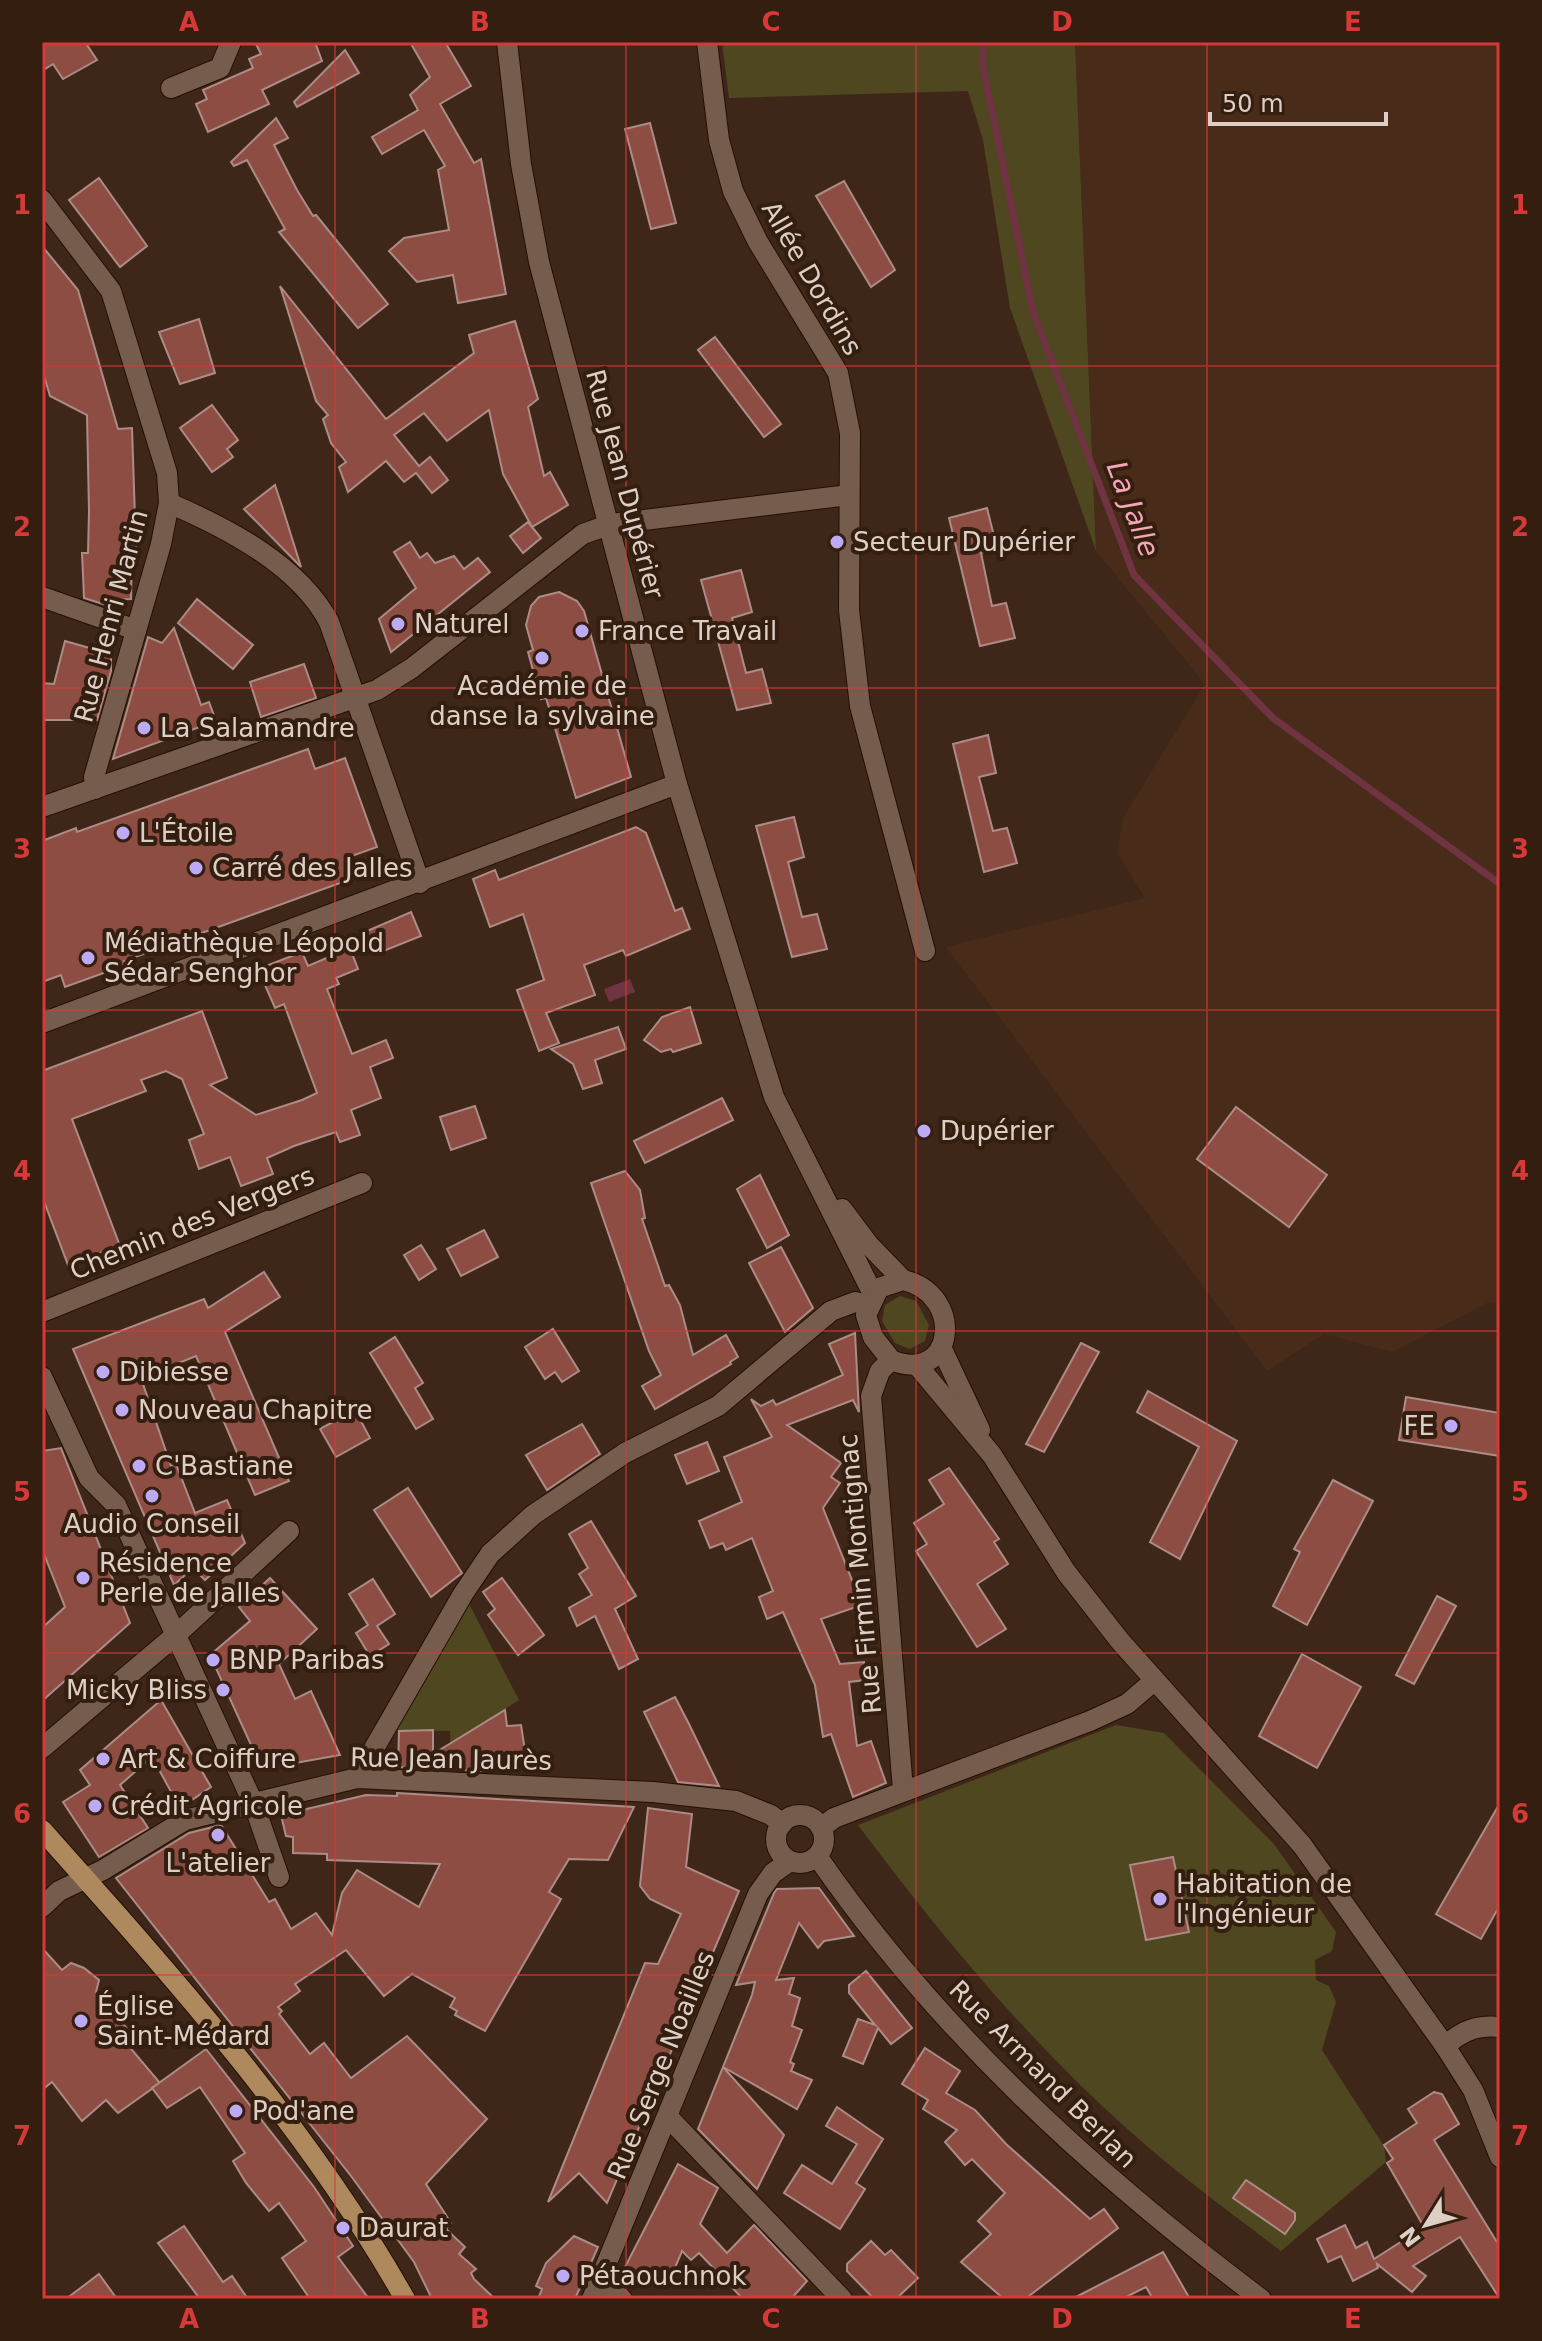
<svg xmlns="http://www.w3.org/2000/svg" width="1542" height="2341" font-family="'DejaVu Sans',sans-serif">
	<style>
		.built { fill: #482b19 }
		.green { fill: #4e4720 }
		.water { fill: #703342 }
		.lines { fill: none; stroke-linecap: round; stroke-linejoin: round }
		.stream { stroke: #703342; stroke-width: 7 }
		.building { fill: #8d4d43; stroke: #ad8b86; stroke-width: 2 }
		.minor-casing { stroke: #240f03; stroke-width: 22 }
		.major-casing { stroke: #240f03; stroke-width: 22 }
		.minor { stroke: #765c4c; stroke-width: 20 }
		.major { stroke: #ae895d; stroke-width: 20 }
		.grid { fill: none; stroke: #d73938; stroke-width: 2; stroke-opacity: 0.55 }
		.poi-dot { fill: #bea9f4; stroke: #341e10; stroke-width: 3 }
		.labels { text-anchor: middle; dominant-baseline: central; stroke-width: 8; stroke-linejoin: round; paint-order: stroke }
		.street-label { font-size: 26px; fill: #decfc6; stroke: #341e10 }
		.poi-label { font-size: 26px; fill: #decfc6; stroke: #341e10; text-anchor: start }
		.water-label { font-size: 28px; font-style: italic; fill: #f5a7b7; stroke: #341e10 }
		.neatline { fill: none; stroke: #d73938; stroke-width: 3 }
		.grid-label { font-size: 26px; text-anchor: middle; font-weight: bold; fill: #d73938 }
	</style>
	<rect width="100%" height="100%" fill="#3e2719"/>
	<polygon class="built" points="1075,42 1500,42 1500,1303 1489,1302 1392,1352 1324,1334 1267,1371 946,947 1145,898 1117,853 1123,818 1205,684 1096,551"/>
	<g class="green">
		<polygon points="722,42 1075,42 1096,551 1010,308 983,140 968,91 729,98"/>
		<polygon points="900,1296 916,1301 929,1325 925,1341 910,1349 895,1343 882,1321 885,1305"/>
		<polygon points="467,1600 519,1700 464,1735 463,1767 451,1767 450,1731 396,1730"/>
		<path d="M1116,1725L1164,1733L1274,1844L1336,1932L1332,1951L1315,1960L1316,1980L1329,1986L1336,2002L1322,2050L1384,2146L1386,2162L1281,2251C1231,2213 1180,2176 1133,2134C1029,2042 941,1936 858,1825Z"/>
	</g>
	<g class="water">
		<polygon points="630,979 635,992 609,1002 604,989"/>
		<polygon points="857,1505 860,1533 848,1534 845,1506"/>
	</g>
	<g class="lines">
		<polyline class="stream" points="984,42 982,62 1033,312 1134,575 1273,718 1500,884"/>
	</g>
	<g class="building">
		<polygon points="42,42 85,42 97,60 63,79 53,64 42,71"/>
		<polygon points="255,42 315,42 322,61 262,90 269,104 208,132 196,104 207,99 203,90 253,68 249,59 261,54"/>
		<polygon points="410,42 445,42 471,86 440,104 474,163 481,159 506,294 458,303 453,275 417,282 389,251 404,238 449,230 438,170 445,166 424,130 382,154 372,137 418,110 410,95 430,77"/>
		<polygon points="345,50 359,73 297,107 294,102"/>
		<polygon points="276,118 288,138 274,145 297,190 313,216 316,215 388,304 358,328 279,232 285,229 247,160 234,166 231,162"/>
		<polygon points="650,123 676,223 651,229 625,129"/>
		<polygon points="99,178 147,246 120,267 69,200"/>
		<polygon points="844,181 895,270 871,287 816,196"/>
		<polygon points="42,246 78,290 118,429 132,428 136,548 132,548 131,599 112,600 112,607 84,598 82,553 88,553 89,511 87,415 50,396 42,369"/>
		<polygon points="280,286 386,419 474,353 469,335 515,321 538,399 528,407 544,476 550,472 568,505 532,527 503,474 489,410 447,441 424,413 394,435 419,466 430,457 448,480 432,493 416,473 404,482 386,461 348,492 339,467 346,462 331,443 323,419 328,415 316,401"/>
		<polygon points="199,319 215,373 180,384 159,332"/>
		<polygon points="715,337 781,424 764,437 698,350"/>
		<polygon points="212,405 238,440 227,449 233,457 212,472 180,428"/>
		<polygon points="275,485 281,503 301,567 244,509"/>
		<polygon points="987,508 997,548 981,553 992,606 1006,603 1015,638 980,646 949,518"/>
		<polygon points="528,522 541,538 523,553 510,536"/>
		<polygon points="410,542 420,558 427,553 435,563 454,556 464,569 478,558 490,572 391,652 379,619 416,588 394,552"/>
		<polygon points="741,570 752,612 732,618 746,673 762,669 771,703 737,710 701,580"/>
		<polygon points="559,592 577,601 584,611 631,777 576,798 546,698 541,699 528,652 533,650 526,625 531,606 539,597"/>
		<polygon points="197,599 253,645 233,669 178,623"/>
		<polygon points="174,628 201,705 209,702 216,721 113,759 148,637 162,643"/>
		<polygon points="65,641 111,654 111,671 97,720 42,720 42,683 54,684"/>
		<polygon points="304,664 316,698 261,717 250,682"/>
		<polygon points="988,735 996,773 979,777 993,831 1007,828 1017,863 984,872 953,744"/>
		<polygon points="308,749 315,769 345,758 377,847 346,858 354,878 124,961 126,965 65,987 61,975 42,982 42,841 76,828 77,832"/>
		<polygon points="794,817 804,857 788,862 802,917 817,914 827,949 792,957 756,826"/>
		<polygon points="636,827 646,833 675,911 682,908 690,929 626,956 623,950 584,965 595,995 546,1013 559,1043 539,1051 517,990 544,980 523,914 490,927 473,879 495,870 499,880"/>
		<polygon points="411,912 421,936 376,954 367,931"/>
		<polygon points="350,948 358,969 336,978 339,984 327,989 352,1054 386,1040 393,1058 370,1067 381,1098 351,1110 360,1135 340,1142 336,1132 294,1146 267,1158 273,1174 241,1186 230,1157 199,1169 189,1140 204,1134 182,1079 166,1071 141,1080 146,1091 72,1119 120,1246 68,1265 42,1196 42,1071 202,1011 227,1078 210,1085 256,1115 302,1100 317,1093 284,1004 275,1008 258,969 302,952 308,966"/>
		<polygon points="690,1007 701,1043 673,1052 671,1049 661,1052 644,1040 662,1017"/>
		<polygon points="618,1027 626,1049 595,1060 602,1083 583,1089 573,1064 551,1049"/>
		<polygon points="722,1098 733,1120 645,1163 634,1141"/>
		<polygon points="475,1106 486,1138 451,1150 440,1117"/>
		<polygon points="1236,1107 1327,1175 1289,1227 1197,1159"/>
		<polygon points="625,1171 640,1190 645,1218 642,1219 665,1286 669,1285 680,1305 693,1355 726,1335 738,1357 730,1362 731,1364 655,1409 642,1386 661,1375 649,1351 591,1183"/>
		<polygon points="760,1175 789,1235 767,1248 737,1189"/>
		<polygon points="484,1230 498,1257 461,1276 447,1249"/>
		<polygon points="421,1245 436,1269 419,1280 404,1255"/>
		<polygon points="781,1247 813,1308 785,1332 749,1263"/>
		<polygon points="264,1272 280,1297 225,1332 289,1481 255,1495 196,1356 141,1378 171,1466 176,1464 195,1513 227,1500 245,1543 205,1580 193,1568 174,1585 73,1349 204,1299 208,1308"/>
		<polygon points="553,1329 579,1371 562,1382 555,1372 545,1379 525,1347"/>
		<polygon points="855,1333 859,1412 853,1400 787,1425 841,1463 831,1477 840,1483 823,1508 862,1605 821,1619 840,1664 864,1662 866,1680 849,1682 857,1746 871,1741 886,1783 853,1797 831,1734 823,1737 815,1685 783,1612 767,1619 759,1597 773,1591 752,1538 726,1550 723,1543 710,1548 699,1521 742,1502 724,1457 772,1437 751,1399 761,1406 773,1400 776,1405 843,1375 829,1344"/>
		<polygon points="395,1337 423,1383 415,1388 433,1419 416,1429 370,1353"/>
		<polygon points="1081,1343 1099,1352 1044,1452 1026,1444"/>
		<polygon points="1148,1391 1237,1441 1180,1559 1150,1542 1199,1447 1137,1412"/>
		<polygon points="1406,1397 1500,1413 1500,1456 1399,1440"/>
		<polygon points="355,1410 370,1438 336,1457 320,1429"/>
		<polygon points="582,1424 600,1454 547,1490 526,1455"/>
		<polygon points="707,1442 719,1471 687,1484 675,1455"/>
		<polygon points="61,1448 130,1623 42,1701 42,1628 65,1607 42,1549 42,1451"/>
		<polygon points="949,1468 999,1539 994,1542 1008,1564 977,1584 1006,1629 977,1647 916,1551 927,1544 914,1523 944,1504 929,1480"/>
		<polygon points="1333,1480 1373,1501 1307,1625 1273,1606 1300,1552 1294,1549"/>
		<polygon points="408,1488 462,1573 431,1597 374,1510"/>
		<polygon points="591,1521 636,1596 615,1609 638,1659 619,1669 595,1616 577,1626 569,1608 592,1595 579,1574 588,1568 569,1534"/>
		<polygon points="270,1578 317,1629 279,1664 295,1699 311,1691 340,1755 262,1769 210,1655 250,1621 239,1607"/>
		<polygon points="502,1578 544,1635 518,1655 488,1615 495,1609 483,1592"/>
		<polygon points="373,1579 395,1614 377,1626 389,1644 370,1656 356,1633 368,1625 349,1594"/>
		<polygon points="1437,1596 1456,1606 1414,1684 1396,1675"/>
		<polygon points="1302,1654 1361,1687 1317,1768 1259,1736"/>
		<polygon points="675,1697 689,1724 719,1786 678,1782 644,1712"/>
		<polygon points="161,1700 211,1787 180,1808 152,1757 120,1785 148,1828 99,1857 63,1802 90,1785 80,1770"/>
		<polygon points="505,1710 507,1726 521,1725 526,1757 483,1764 483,1771 398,1767 399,1731 433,1730 433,1754"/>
		<polygon points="397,1793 634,1807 608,1860 569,1859 549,1892 561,1899 485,2031 455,2015 457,2011 450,2007 455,1998 412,1974 384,1996 346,1950 295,1984 300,1991 278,2007 282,2011 279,2014 310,2054 324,2043 351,2078 407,2036 487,2119 426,2184 451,2223 446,2229 465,2247 459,2254 476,2269 471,2273 474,2279 495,2299 432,2299 414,2262 351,2176 116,1878 189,1833 221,1825 269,1902 275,1899 291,1929 316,1913 332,1935 342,1893 357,1870 419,1907 440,1864 327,1860 327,1854 293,1853 293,1837 286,1836 281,1815 366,1795 397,1796"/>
		<polygon points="1500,1803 1500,1905 1481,1939 1436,1914"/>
		<polygon points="648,1808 692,1814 686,1867 739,1891 607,2203 579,2173 548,2202 645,1963 658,1964 681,1914 650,1899 640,1886"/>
		<polygon points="1173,1857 1189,1932 1146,1940 1130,1865"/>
		<polygon points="819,1888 854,1936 824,1941 818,1948 799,1923 776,1980 794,1978 789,1994 800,1998 792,2026 802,2030 790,2062 794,2064 791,2071 812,2080 797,2109 723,2067 784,2135 757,2189 698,2129 752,1995 755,1982 736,1985 774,1893 777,1889"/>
		<polygon points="42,1948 62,1970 71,1963 84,1968 99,1980 96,1992 129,2031 123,2036 132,2050 160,2083 118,2113 106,2100 82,2121 52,2082 42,2090"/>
		<polygon points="866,1971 912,2028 891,2044 878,2028 863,2064 843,2056 858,2019 875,2025 849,1993 849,1985"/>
		<polygon points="925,2048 960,2071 946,2093 975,2110 1006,2144 1090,2219 1104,2209 1118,2228 1025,2299 1004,2299 961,2262 991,2234 978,2221 1005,2193 972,2159 965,2165 945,2142 957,2130 923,2109 928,2100 902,2084"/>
		<polygon points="206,2049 314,2187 353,2246 338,2257 369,2299 310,2299 282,2258 306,2241 279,2203 269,2211 246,2183 233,2161 245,2153 200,2087 167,2108 152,2088"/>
		<polygon points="1434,2092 1442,2094 1459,2124 1434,2140 1500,2247 1500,2299 1460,2237 1413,2266 1426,2276 1412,2292 1377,2264 1378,2268 1353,2281 1341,2256 1328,2262 1317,2239 1345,2225 1356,2248 1367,2242 1374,2259 1424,2227 1387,2163 1393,2159 1384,2145 1417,2123 1408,2109"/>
		<polygon points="837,2107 883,2139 856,2183 865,2189 840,2229 784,2193 802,2165 832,2184 857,2144 826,2126"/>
		<polygon points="678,2164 718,2188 700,2224 727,2253 754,2225 807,2281 791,2299 743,2299 699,2253 691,2260 682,2251 672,2275 657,2285 624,2269"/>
		<polygon points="1246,2180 1295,2213 1295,2220 1285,2234 1233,2198"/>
		<polygon points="184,2226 223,2282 232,2276 248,2299 200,2299 158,2243"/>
		<polygon points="574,2236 598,2247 575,2299 538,2299 542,2289 536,2286 546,2263"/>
		<polygon points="871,2241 885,2255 891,2250 918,2278 896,2299 874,2299 847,2271 847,2264"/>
		<polygon points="1163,2252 1190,2299 1153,2299 1146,2287 1122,2299 1072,2299"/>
		<polygon points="99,2274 117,2299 66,2299"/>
	</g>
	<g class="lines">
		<g class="minor-casing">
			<g id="minor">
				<polyline points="507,42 521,164 539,262 677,784 774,1097 873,1294"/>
				<polyline points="707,42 719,140 733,191 758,242 838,373 850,433 849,610 860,706 925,951"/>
				<polyline points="171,88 220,68 231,42"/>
				<polyline points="42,200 111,291 167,473 169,503 161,544 94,777 95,789"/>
				<path d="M169,503C227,528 299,565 329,622L420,883"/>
				<polyline points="42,597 136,630"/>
				<polyline points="42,807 377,690 412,668 583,534 611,524 849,495"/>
				<polyline points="42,1023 677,784"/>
				<polyline points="842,1209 869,1245 903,1280"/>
				<path d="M903,1280C966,1294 955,1386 891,1360L873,1337L866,1315L879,1288Z"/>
				<polyline points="42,1312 362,1183"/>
				<polyline points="941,1347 980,1430"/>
				<polyline points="891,1360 880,1371 871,1396 903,1790"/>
				<polyline points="917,1365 992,1455 1066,1572 1120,1641 1302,1845 1445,2046 1473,2090 1500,2157"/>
				<polyline points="42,1377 89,1478 116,1505 254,1805 279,1877"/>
				<polyline points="42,1748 177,1634 289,1531"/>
				<polyline points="357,1778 463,1594 490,1554 533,1515 625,1453 718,1406 831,1311 855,1302 868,1305"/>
				<circle cx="800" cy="1839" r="24"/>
				<polyline points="821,1828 834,1818 1090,1721 1127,1704 1154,1681"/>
				<path d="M817,1856C937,2030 1093,2173 1261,2299"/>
				<polyline points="42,1907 59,1891 103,1870 185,1820 357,1778 653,1792 736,1801 771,1815 782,1824"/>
				<path d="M1445,2046C1463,2030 1477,2025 1500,2027"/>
				<polyline points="668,2117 842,2299"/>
				<polyline points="601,2279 622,2299"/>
				<polyline points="592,2299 758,1894 773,1873 790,1861"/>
			</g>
		</g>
		<g class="major-casing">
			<path id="major" d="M42,1830C173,1977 308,2127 405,2299"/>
		</g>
		<use href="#minor" class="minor"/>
		<use href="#major" class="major"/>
	</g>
	<path class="grid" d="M335,42V2299M626,42V2299M916,42V2299M1207,42V2299M42,366H1500M42,688H1500M42,1010H1500M42,1331H1500M42,1653H1500M42,1975H1500"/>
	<g class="poi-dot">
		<circle cx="837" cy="542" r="8"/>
		<circle cx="398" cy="624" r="8"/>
		<circle cx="582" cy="631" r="8"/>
		<circle cx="542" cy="658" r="8"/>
		<circle cx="144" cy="728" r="8"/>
		<circle cx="123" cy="833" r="8"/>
		<circle cx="196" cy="868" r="8"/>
		<circle cx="88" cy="958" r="8"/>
		<circle cx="924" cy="1131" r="8"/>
		<circle cx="103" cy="1372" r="8"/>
		<circle cx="122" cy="1410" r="8"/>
		<circle cx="1451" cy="1426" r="8"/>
		<circle cx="139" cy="1466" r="8"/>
		<circle cx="152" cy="1496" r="8"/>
		<circle cx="83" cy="1578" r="8"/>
		<circle cx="213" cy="1660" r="8"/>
		<circle cx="223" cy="1690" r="8"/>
		<circle cx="103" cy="1759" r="8"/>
		<circle cx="95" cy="1806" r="8"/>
		<circle cx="218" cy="1835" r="8"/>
		<circle cx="1160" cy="1899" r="8"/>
		<circle cx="81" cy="2021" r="8"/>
		<circle cx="236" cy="2111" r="8"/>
		<circle cx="343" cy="2228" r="8"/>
		<circle cx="563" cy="2276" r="8"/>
	</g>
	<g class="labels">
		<g class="street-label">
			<text transform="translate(812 278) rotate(60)">Allée Dordins</text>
			<text transform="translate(625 484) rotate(75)">Rue Jean Dupérier</text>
			<text transform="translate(111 616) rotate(-75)">Rue Henri Martin</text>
			<text transform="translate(192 1223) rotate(-22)">Chemin des Vergers</text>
			<text transform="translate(860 1574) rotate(-95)">Rue Firmin Montignac</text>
			<text transform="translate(451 1759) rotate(1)">Rue Jean Jaurès</text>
			<text transform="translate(661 2065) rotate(-68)">Rue Serge Noailles</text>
			<text transform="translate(1043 2074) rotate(45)">Rue Armand Berlan</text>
		</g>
		<g class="poi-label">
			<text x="853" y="542">Secteur Dupérier</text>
			<text x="414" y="624">Naturel</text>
			<text x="598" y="631">France Travail</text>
			<text x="542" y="686" text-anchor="middle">Académie de<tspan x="542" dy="30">danse la sylvaine</tspan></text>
			<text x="160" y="728">La Salamandre</text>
			<text x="139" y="833">L'Étoile</text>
			<text x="212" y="868">Carré des Jalles</text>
			<text x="104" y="943">Médiathèque Léopold<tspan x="104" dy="30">Sédar Senghor</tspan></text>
			<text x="940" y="1131">Dupérier</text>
			<text x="119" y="1372">Dibiesse</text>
			<text x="138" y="1410">Nouveau Chapitre</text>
			<text x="1435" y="1426" text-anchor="end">FE</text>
			<text x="155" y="1466">C'Bastiane</text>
			<text x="152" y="1524" text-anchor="middle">Audio Conseil</text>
			<text x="99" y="1563">Résidence<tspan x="99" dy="30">Perle de Jalles</tspan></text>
			<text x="229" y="1660">BNP Paribas</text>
			<text x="207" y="1690" text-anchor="end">Micky Bliss</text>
			<text x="119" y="1759">Art &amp; Coiffure</text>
			<text x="111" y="1806">Crédit Agricole</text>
			<text x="218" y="1863" text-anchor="middle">L'atelier</text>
			<text x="1176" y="1884">Habitation de<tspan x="1176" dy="30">l'Ingénieur</tspan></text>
			<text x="97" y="2006">Église<tspan x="97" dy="30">Saint-Médard</tspan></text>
			<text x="252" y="2111">Pod'ane</text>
			<text x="359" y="2228">Daurat</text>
			<text x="579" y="2276">Pétaouchnok</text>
		</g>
		<g class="water-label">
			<text transform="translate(1133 509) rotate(69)">La Jalle</text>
		</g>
	</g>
	<rect width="1542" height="2341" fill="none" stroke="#341e10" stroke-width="88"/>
	<g transform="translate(1426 2225) rotate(233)" stroke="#341e10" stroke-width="6" paint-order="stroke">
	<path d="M0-6L14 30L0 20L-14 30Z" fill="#decfc6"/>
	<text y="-12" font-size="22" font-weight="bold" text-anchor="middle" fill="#decfc6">N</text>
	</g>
	<path d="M1210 112v12h176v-12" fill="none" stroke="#decfc6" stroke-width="4"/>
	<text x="1222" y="112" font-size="24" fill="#decfc6" stroke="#341e10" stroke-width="6" paint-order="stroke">50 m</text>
	<rect x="44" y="44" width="1454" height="2253" class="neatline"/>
	<g class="grid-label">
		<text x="189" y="31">A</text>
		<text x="480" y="31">B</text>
		<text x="771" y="31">C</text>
		<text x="1062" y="31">D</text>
		<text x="1353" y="31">E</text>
		<text x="22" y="214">1</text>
		<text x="1520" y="214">1</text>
		<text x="22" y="536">2</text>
		<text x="1520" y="536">2</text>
		<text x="22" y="858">3</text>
		<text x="1520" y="858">3</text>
		<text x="22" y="1180">4</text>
		<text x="1520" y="1180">4</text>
		<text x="22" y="1501">5</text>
		<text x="1520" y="1501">5</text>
		<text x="22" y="1823">6</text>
		<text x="1520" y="1823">6</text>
		<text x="22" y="2145">7</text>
		<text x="1520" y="2145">7</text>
		<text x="189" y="2328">A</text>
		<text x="480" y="2328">B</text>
		<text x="771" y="2328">C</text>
		<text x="1062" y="2328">D</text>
		<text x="1353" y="2328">E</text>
	</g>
</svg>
